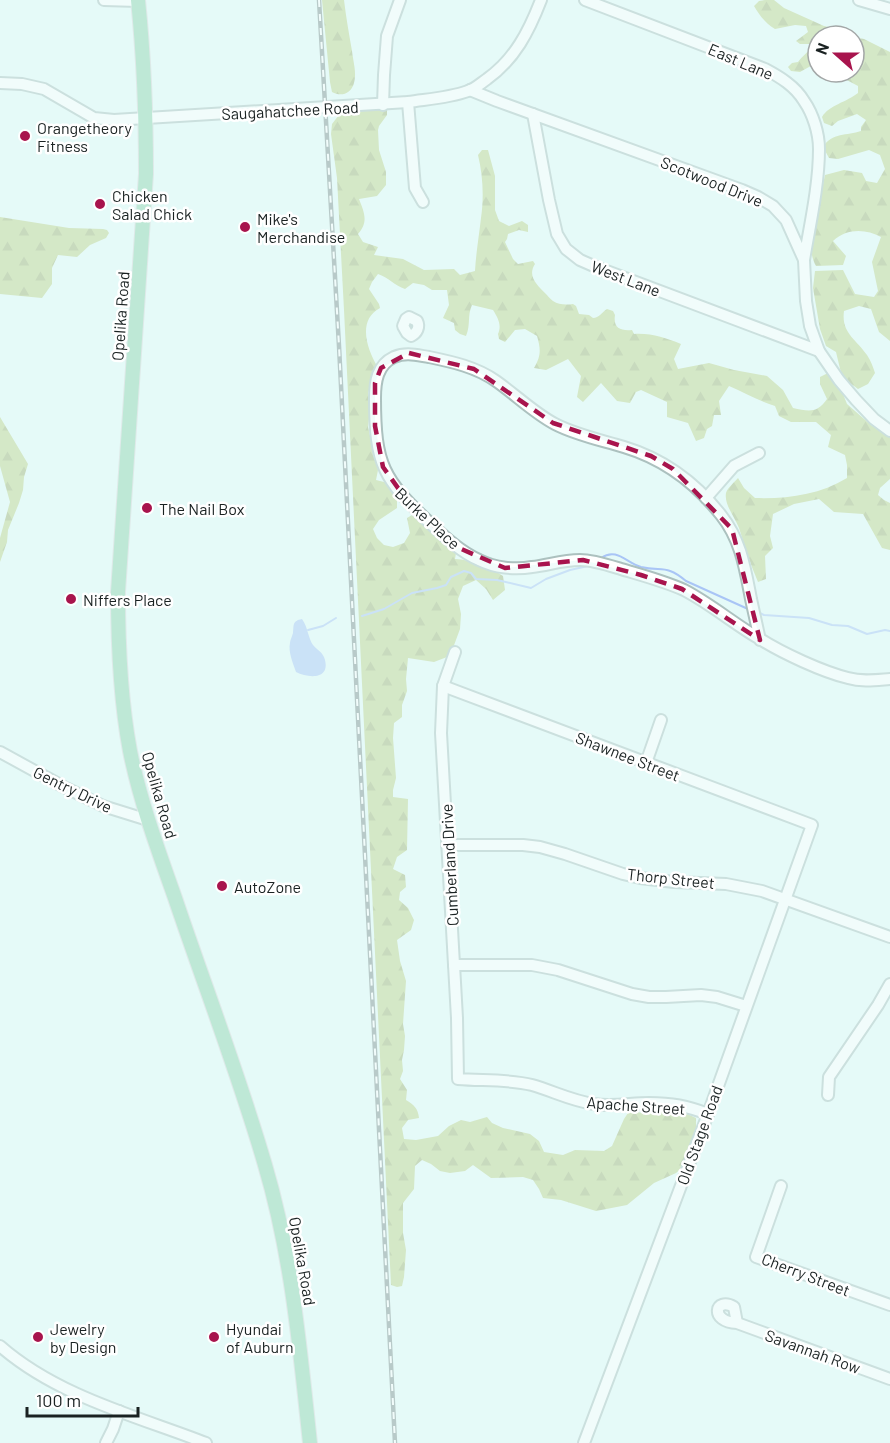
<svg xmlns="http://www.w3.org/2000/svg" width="890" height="1443" font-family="Barlow,sans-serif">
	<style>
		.forest { fill: url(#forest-firs) }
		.water { fill: #a9c5f6 }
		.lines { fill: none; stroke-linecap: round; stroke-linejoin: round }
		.stream { stroke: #a9c5f6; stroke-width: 2 }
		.minor-casing { stroke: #acc1bf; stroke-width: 14 }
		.major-casing { stroke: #d6d7d7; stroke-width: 16 }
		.minor { stroke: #fff; stroke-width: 10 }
		.major { stroke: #8ed3ae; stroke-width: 14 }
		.rail-casing { stroke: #829190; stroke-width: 4.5 }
		.rail { stroke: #fff; stroke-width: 2; stroke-dasharray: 7; stroke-linecap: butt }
		.marked { fill: none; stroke: #a8144d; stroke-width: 4.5; stroke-dasharray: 12 8; stroke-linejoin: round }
		.poi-dot { fill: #a8144d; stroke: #fff; stroke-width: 2 }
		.labels { text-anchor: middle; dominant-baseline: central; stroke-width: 5; stroke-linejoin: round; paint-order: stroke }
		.street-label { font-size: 16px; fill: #1a2222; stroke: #fff }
		.poi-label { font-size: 16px; fill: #1a2222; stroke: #fff; text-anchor: start }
	</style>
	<defs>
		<pattern id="forest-firs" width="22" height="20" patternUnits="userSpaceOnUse" patternTransform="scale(1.5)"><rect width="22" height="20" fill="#bfd28c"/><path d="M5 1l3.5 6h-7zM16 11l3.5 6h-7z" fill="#a4b478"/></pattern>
	</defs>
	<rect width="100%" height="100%" fill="#e5faf8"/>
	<g class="forest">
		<path d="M322,0H344C346,17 349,34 352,51C353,61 357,73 354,83C351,94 341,97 332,92L330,82Z"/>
		<path d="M765,0H774L784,8L824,26C834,27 841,34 850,36H818V62L800,72L791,71L788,67L792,63L798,62C802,56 808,53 811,47L809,44H800L796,41L808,32L806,26L795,25L775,29C765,23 760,16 754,6L759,1Z"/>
		<path d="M854,37L864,39L890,52V341L879,332L871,309L859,306L844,311C841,333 856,339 867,355C871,361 873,367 875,373L868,384L858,389L842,377L836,352L826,346L820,329L813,288L815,271L843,270L855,294L874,297L878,291L872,262L881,237C866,229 847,228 833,241L846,256L843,265L816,266C802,241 820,202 825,175L844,170L862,173L866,181L877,183L885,169L880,155L869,150L838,159L829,158L823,147C832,132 847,136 861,131V127L866,120L857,114L838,121L832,126L824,123L822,117C829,105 847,102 858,93V86L843,78L839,72H854Z"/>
		<path d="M378,108L387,109V115L379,126L378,130L379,150L386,172V185L377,196L359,199C364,212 369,222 358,234L363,242L378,247L374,255L403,259L424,270L454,269L460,275L475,271C476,253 479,236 481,218C484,197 483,176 478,155L482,150H488L495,176V210L499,221L509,226L522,221L528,225V232L519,230L508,234L507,239L505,242L513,259L518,264L533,261L535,264C527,276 537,285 546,294C548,296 550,299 553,301C559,305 566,305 573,304L576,306L579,314L589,315L593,318C599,318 602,312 607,309L613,311L615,315C613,328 620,331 632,330L634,334C652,333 665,338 681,344L674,359L678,369L709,363L734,370L767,376L783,390L793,408C808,411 817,414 827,399L820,384V377L828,373L841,389L847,404L871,425L890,437V479L880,488L878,495L884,500L890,503V550L882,548L863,514L834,512L819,499L794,504L773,514L770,536L773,548L765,556L766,579L758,582C750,564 745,546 739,528C735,517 724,505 726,493C728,487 734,483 738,478L744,488L755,498C787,499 819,495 847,478V465L845,455L828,447L831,435L816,422H791L779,416L775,406C759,401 745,393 729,386L719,401L721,415H714L712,426L707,429L704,438L696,441L688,423L667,417V402L641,390L636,392L630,403L617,401L601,383L583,402L577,397L581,376L568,359L546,370L534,368C541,356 541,350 537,336L525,329L515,330L505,342L499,339L498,334C502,325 498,318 493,310L472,305C467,316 471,324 466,336L460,334L455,330L454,323L443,318L449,305L447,290H432L424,285L413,283L405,289C395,286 388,277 378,274L372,282L369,289L379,304L380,308C357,320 367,349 377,366L368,393L370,411L368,427L378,470L376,480L388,483L397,499V508L379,520L373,529L377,538L384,545L393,547L404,543L410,533L407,518L412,515L419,516L456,553L455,559C472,560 489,566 503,576L505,590L493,600L486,589L476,580L463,586L458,599L461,614L460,629L453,648L447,657L434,662L408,658L406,679L407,691L402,705V717L394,723L393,738L396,778L393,790V797L408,799L407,850L397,857L393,869L405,875L406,887L400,892L399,900L408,908L414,920L411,930L397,940L400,961L406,981L403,1024L405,1036L404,1050L402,1060L403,1071L400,1079L407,1090L406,1100C414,1105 418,1108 419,1118L408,1120L402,1128L404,1139L416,1140L438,1136L449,1126L461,1120L470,1122L487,1117L492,1123L503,1128L530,1134L539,1141L544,1152L563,1155L575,1150L604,1151L612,1146L624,1119L630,1110L646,1114L671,1109L683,1112L696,1118V1128L684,1166L676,1173L654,1183L627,1205L596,1211L561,1200L543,1198L539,1189L533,1180L523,1177L491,1178L473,1165L465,1171L450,1173L440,1171L431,1164L422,1160L415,1166L414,1189L403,1203V1233L406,1250L404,1277L402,1286L397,1287L391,1285L344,310L337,178L331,134L332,124L342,111L350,109Z"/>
		<polygon points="0,217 69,228 103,229 107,230 109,233 106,238 90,245 77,257 58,255 52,268 52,284 42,298 0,294"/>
		<polygon points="0,417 28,464 24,477 23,490 19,503 8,530 7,542 0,562 0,538 10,502 0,466"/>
	</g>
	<path class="water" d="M302,619C308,627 308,638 313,645C318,651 323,652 325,660C330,680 308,678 296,672C293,663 288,652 290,643C290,640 292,637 293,633C294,625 292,621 302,619Z"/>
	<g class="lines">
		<g class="stream">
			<path d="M601,558C617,547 626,563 641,567C662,572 666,564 686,581L748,609"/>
			<polyline points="760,613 764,615 809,618 832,625 848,626 867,634 885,630 890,631"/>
			<polyline points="362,616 384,609 412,593 437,588 446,585 451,577 464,571 471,573 476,579 497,580 531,588 546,579 570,570 588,566"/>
			<polyline points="308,630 323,626 336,618"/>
		</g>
		<g class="minor-casing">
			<g id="minor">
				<polyline points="104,0 138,1"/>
				<path d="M585,0L765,69C780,77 795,86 804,101C813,114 819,133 819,149C819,185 810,224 804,260"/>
				<polyline points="859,0 890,9"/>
				<path d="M0,83L22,84L44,89L94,118L114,120L408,102C428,99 449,98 468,91C475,89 481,83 487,79C515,59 529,31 541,0"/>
				<polyline points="470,90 497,101 742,190 758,197 773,206 786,220 804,260 806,301 810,326 819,351 839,380 856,400 874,419 890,431"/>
				<polyline points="408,102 415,188 423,202"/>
				<polyline points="383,105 384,75 387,36 400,0"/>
				<polyline points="533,114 549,200 557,234 566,249 580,260 596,267 819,351"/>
				<path d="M409,317L417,321C420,327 417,333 411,336L407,333L403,326L406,319Z"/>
				<polyline points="706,498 734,466 759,453"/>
				<path d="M760,640C757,626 754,613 751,599C745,568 741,540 721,515C695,482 664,459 624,447C601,440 576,435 555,424C534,413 516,395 496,381C476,367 453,362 429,357C416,355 406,352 394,357C377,365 375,382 375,398C375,465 383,479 431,524C446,538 461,552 479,560C495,568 515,570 532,567C549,565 562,560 580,560C593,560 608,565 621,569C641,575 664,581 684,590C711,604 734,624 760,639C782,653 823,672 848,678C862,682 876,680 890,679"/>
				<path d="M455,652L443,686L441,733L457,1018L458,1079C482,1081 509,1079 532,1085C553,1091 572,1101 594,1104C612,1107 631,1103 649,1103C672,1103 687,1106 708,1114"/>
				<polyline points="443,686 812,825 708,1114 584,1443"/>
				<polyline points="0,752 64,787 103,806 148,820"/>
				<polyline points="646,763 661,720"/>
				<polyline points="447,845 523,845 540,847 565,854 623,874 640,878 674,882 726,884 762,891 890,937"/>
				<polyline points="454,965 532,965 558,970 632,994 649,997 666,997 701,995 717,997 746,1006"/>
				<polyline points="828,1095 829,1077 878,1005 890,984"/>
				<polyline points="781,1186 756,1257 890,1305"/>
				<path d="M737,1323L734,1307C715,1296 709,1322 737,1323L890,1379"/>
				<path d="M0,1346C57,1396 136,1416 206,1443"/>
				<polyline points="106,1443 113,1429 119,1411"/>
			</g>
		</g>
		<g class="major-casing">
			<path id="major" d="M138,0C144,58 146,116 146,174L118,592C118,646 120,698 130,751C140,801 158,850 175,898C205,987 239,1075 265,1165C292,1256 300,1350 310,1443"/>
		</g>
		<use href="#minor" class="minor"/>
		<use href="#major" class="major"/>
		<g class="rail-casing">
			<polyline id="rail" points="319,0 339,346 395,1443"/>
		</g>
		<use href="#rail" class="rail"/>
	</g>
	<path d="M0 0H890V1443H0ZM409,353L474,369L553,423L651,456L673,469L732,529L760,640L682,589L641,575L583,560L505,568L459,548L408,502L383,467L375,426V383L381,368Z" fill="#e5faf8" fill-opacity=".55" fill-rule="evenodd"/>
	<path class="marked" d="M409,353L474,369L553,423L651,456L673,469L732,529L760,640L682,589L641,575L583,560L505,568L459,548L408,502L383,467L375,426V383L381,368Z"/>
	<g class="poi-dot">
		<circle cx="25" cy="136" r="6"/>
		<circle cx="100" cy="204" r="6"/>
		<circle cx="245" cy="227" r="6"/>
		<circle cx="147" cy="508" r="6"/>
		<circle cx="71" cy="599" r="6"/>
		<circle cx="222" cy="886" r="6"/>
		<circle cx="38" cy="1337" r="6"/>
		<circle cx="214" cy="1337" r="6"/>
	</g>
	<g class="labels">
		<g class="street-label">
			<text transform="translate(741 61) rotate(23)">East Lane</text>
			<text transform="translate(290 110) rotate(-3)">Saugahatchee Road</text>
			<text transform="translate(712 181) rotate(22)">Scotwood Drive</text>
			<text transform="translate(626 278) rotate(21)">West Lane</text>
			<text transform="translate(120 316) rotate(-86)">Opelika Road</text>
			<text transform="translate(428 518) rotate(43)">Burke Place</text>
			<text transform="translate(628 756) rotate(21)">Shawnee Street</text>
			<text transform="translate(73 789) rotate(26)">Gentry Drive</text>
			<text transform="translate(160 795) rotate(74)">Opelika Road</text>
			<text transform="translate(449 865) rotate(-93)">Cumberland Drive</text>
			<text transform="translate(671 878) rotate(6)">Thorp Street</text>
			<text transform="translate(636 1105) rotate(4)">Apache Street</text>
			<text transform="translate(699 1135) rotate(-70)">Old Stage Road</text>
			<text transform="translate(303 1261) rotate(80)">Opelika Road</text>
			<text transform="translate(806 1274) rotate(21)">Cherry Street</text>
			<text transform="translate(813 1351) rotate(20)">Savannah Row</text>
		</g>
		<g class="poi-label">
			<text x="37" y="127">Orangetheory<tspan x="37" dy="18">Fitness</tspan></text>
			<text x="112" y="195">Chicken<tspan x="112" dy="18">Salad Chick</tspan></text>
			<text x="257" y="218">Mike's<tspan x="257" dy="18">Merchandise</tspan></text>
			<text x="159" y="508">The Nail Box</text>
			<text x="83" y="599">Niffers Place</text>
			<text x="234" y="886">AutoZone</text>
			<text x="50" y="1328">Jewelry<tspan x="50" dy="18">by Design</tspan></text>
			<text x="226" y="1328">Hyundai<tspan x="226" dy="18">of Auburn</tspan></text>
		</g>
	</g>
	<g transform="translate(836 54) rotate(291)"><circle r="28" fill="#ffffff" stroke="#a3a7a7" stroke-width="1.5"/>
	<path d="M0-4.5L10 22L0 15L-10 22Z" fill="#a8144d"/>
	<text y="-9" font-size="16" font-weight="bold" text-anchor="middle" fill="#1a2222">N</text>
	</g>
	<path d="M27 1407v9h111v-9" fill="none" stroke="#1a2222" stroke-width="3"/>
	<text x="36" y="1407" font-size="18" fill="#1a2222" stroke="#ffffff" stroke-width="4.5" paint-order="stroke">100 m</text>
</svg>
